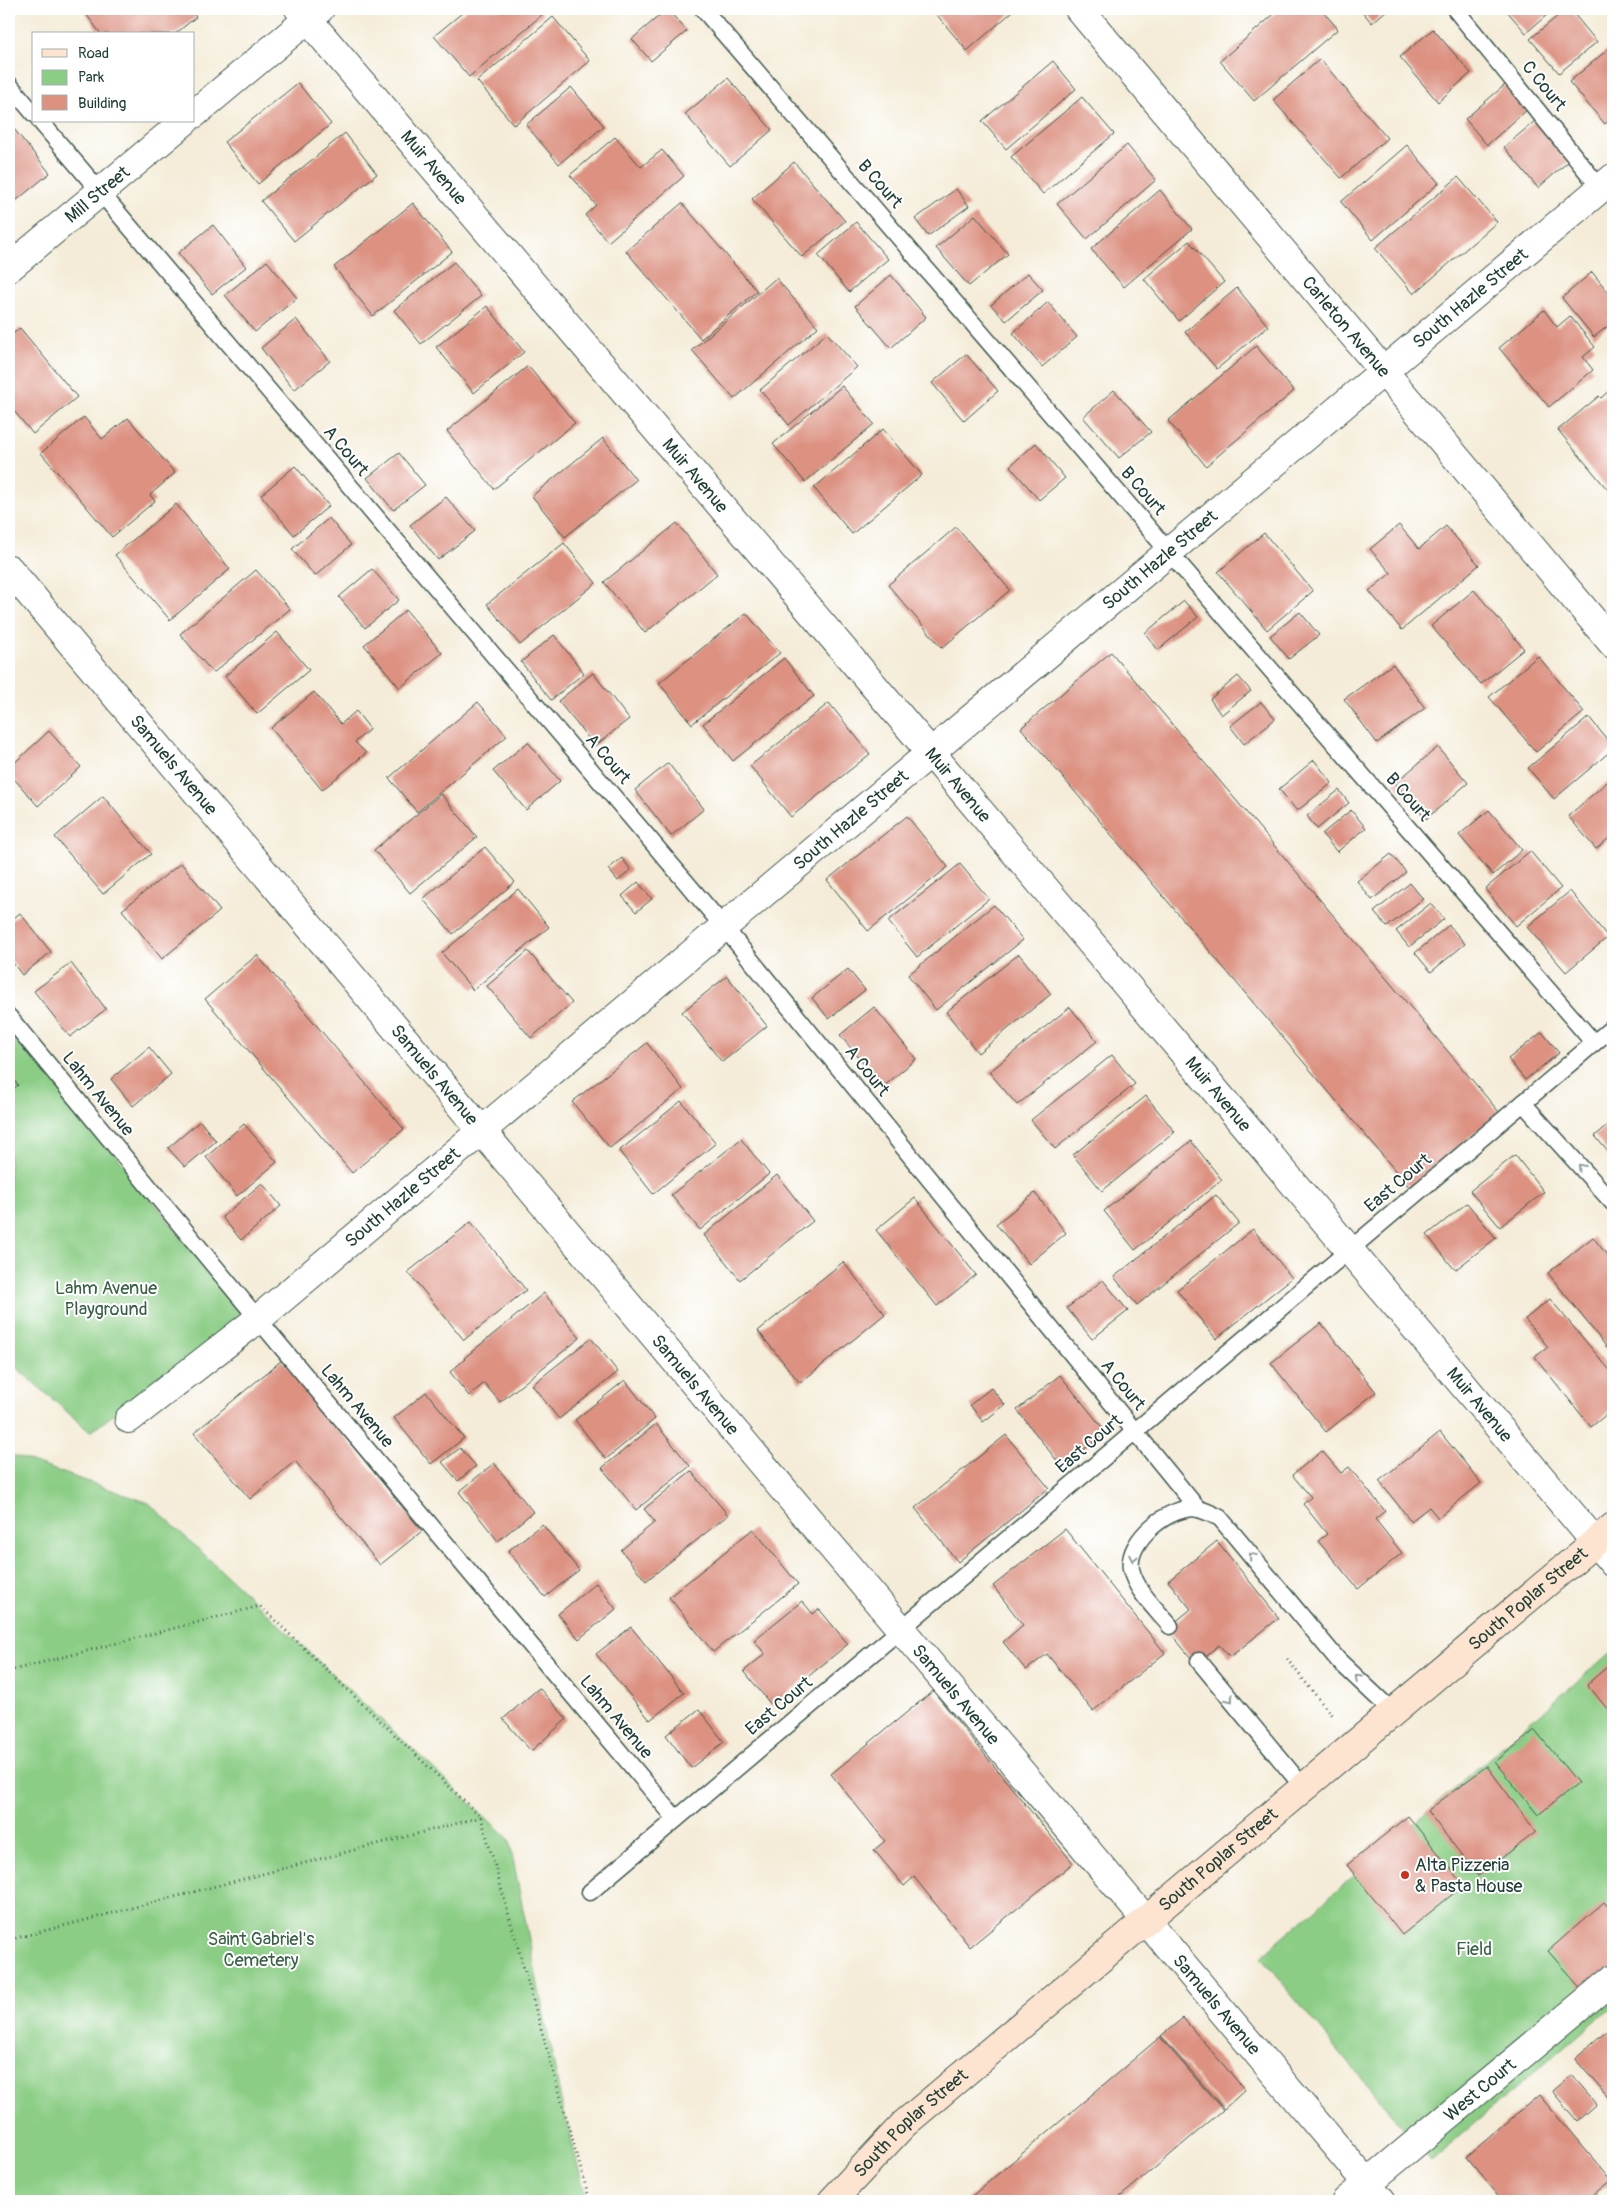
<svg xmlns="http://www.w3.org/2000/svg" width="1622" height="2210" font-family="Pangolin,sans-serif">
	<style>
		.green { fill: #8bcd85; stroke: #55855c }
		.building { fill: #dc9181 }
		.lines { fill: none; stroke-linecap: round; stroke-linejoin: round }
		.service-casing { stroke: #3f574d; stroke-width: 19 }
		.minor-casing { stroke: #3f574d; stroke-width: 30 }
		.secondary-casing { stroke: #3f574d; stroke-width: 30 }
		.path { stroke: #3f574d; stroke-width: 3; stroke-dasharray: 1 4; stroke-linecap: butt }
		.service { stroke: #fff; stroke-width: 16 }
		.minor { stroke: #fff; stroke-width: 28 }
		.secondary { stroke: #fde4d1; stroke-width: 28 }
		.oneway { stroke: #8f9e9a }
		.poi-dot { fill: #c8321e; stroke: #fff; stroke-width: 2 }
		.labels { text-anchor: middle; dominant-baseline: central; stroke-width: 4; stroke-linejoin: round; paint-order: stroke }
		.street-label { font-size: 18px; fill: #1f3d34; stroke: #fff }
		.park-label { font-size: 18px; fill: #3a6148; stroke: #fff }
		.poi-label { font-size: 18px; fill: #1f3d34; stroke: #fff; text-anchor: start }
	</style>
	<rect width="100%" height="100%" fill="#fff"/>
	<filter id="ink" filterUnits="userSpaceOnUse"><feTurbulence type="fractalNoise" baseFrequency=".02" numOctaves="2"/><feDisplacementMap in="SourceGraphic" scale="10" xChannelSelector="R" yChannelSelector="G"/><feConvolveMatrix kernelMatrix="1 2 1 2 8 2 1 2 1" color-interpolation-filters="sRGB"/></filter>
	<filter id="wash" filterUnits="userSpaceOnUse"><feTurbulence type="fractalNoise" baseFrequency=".0096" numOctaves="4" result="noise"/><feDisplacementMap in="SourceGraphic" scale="20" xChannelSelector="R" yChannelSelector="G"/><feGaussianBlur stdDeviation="1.12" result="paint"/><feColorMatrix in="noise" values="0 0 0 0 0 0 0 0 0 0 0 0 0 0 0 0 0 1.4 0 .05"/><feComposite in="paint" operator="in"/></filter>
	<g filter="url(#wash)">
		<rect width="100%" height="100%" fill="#f4ecd8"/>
		<g class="green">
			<polygon points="9,1022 246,1317 90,1432 9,1361"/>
			<polygon points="9,1454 149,1503 509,1839 561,2100 587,2201 9,2201"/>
			<polygon points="1613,1650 1613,2006 1430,2161 1261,1957"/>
		</g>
		<g id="blocks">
			<g class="building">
				<polygon points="92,9 190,9 196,17 175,34 101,34 86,14"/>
				<polygon points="467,9 539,9 543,14 469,77 434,36"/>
				<polygon points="667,9 687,31 651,61 632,39"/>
				<polygon points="932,9 1009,9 1012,12 967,51"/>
				<polygon points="1280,9 1321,9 1338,29 1254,101 1220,61"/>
				<polygon points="1360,9 1388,9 1372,23"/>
				<polygon points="1505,9 1554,9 1526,33"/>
				<polygon points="1566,9 1570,9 1597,42 1559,73 1530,39"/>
				<polygon points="553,17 590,61 514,125 477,81"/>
				<polygon points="1433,29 1471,73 1438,102 1400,57"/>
				<polygon points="1613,45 1613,117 1605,124 1569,82"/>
				<polygon points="1320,59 1387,138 1341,178 1273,100"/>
				<polygon points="1053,61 1076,89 1006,149 982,121"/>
				<polygon points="728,78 772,130 730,166 685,114"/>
				<polygon points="298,83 331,124 258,184 224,142"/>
				<polygon points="1506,84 1528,109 1487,145 1465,119"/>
				<polygon points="571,87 604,126 559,164 526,125"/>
				<polygon points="1082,97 1114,134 1043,194 1011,157"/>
				<polygon points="1535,121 1569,161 1538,188 1504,147"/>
				<polygon points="14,129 50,173 12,204 9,200 9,133"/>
				<polygon points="345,133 377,174 294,241 261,201"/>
				<polygon points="615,137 641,167 662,150 684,176 608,242 585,215 596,205 570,175"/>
				<polygon points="1127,145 1156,180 1087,239 1057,204"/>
				<polygon points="1407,145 1439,183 1373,240 1341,202"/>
				<polygon points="794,162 845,221 802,257 752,199"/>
				<polygon points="1458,177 1497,222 1414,294 1375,248"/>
				<polygon points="956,189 969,206 928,236 915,219"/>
				<polygon points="1160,190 1192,229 1124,287 1091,249"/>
				<polygon points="413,203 452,252 373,316 334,267"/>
				<polygon points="682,203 757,291 701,339 626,251"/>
				<polygon points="975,215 1008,254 969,286 936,248"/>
				<polygon points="856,222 888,259 849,292 818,255"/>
				<polygon points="213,225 246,267 212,294 178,253"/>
				<polygon points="1189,241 1224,282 1179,321 1144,279"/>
				<polygon points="267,261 297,298 255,332 225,295"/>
				<polygon points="454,262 481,296 421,344 394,310"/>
				<polygon points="1592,272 1613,298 1613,322 1594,337 1562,298"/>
				<polygon points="1028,273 1043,290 1006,321 991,305"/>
				<polygon points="891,275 926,317 891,348 855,306"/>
				<polygon points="776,278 818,327 734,399 692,350"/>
				<polygon points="1237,288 1268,326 1217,369 1185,332"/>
				<polygon points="1048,302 1077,337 1042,367 1013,333"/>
				<polygon points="487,306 524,352 474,393 436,347"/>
				<polygon points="1544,310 1557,327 1570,316 1595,347 1583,357 1593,370 1549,407 1499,348"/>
				<polygon points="296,319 330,361 294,390 261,348"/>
				<polygon points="20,328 77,397 33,434 9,405 9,337"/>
				<polygon points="827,333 857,367 789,425 760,390"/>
				<polygon points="1256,346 1294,391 1206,466 1168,421"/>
				<polygon points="966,354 998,391 964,421 932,383"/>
				<polygon points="528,366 575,423 494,489 447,431"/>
				<polygon points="842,386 874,424 805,482 773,444"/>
				<polygon points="1613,387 1613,484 1607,489 1558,430 1599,396 1601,398"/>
				<polygon points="1114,390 1151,432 1119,458 1083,417"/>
				<polygon points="84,417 102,439 128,418 175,473 150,495 155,501 112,537 41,453"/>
				<polygon points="883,429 922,475 852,534 814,488"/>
				<polygon points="603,438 636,480 565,537 532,496"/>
				<polygon points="1036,443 1065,478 1039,500 1010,466"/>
				<polygon points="399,453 425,485 393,510 367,478"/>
				<polygon points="295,466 329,506 294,535 261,495"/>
				<polygon points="446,497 475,531 438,560 410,525"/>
				<polygon points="176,504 230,569 170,620 115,555"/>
				<polygon points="329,518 351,545 315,576 292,549"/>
				<polygon points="677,523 717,574 645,633 604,582"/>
				<polygon points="1399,525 1419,549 1446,526 1479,565 1402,630 1369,591 1391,573 1370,549"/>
				<polygon points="956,527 1010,590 942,648 888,585"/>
				<polygon points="1264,533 1313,591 1267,630 1218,572"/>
				<polygon points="564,543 596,583 520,645 487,604"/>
				<polygon points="372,569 399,600 365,628 339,597"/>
				<polygon points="256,570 290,609 213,673 180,634"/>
				<polygon points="1474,590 1524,649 1481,684 1431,626"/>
				<polygon points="1184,601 1198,617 1158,650 1145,633"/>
				<polygon points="406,610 442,653 400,688 364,645"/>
				<polygon points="1300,612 1319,635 1289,659 1270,636"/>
				<polygon points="746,613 780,653 692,724 659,683"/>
				<polygon points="277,632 309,670 257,714 225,676"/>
				<polygon points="554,635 584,673 551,700 521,662"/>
				<polygon points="1111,652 1499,1112 1410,1188 1021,728"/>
				<polygon points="1538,656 1584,712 1536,752 1489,697"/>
				<polygon points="784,658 814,696 733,761 703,724"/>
				<polygon points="1393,664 1425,708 1377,743 1344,699"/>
				<polygon points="593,673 629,719 595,746 558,701"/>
				<polygon points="1238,676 1251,691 1221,715 1210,699"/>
				<polygon points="314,692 341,724 356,711 370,729 355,742 366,753 322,790 271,728"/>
				<polygon points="478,702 507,736 417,812 389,778"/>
				<polygon points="1261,702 1275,719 1244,744 1230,726"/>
				<polygon points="829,703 870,754 791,817 750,766"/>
				<polygon points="1589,717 1613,747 1613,749 1554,799 1528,768"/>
				<polygon points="49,731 81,767 38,806 9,773 9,768"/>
				<polygon points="528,742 560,781 526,810 493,771"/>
				<polygon points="1438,747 1468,783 1426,819 1395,783"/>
				<polygon points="1314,760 1332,783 1297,811 1279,789"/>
				<polygon points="668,763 704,809 671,836 635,790"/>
				<polygon points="1613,777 1613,835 1596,849 1568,816"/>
				<polygon points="1339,790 1349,803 1317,829 1307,816"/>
				<polygon points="441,794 477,837 410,893 374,850"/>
				<polygon points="103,796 151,854 103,894 55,837"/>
				<polygon points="1351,810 1366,828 1337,852 1322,834"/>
				<polygon points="1489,810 1522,850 1493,875 1459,835"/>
				<polygon points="907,816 948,867 868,931 827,880"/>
				<polygon points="485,847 515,882 453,934 423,899"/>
				<polygon points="1530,851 1561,888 1516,926 1485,889"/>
				<polygon points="1391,854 1406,872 1372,900 1357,881"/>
				<polygon points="622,858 631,870 618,881 608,869"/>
				<polygon points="181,863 220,911 162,959 122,910"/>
				<polygon points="960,864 989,899 917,957 888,921"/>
				<polygon points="638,882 652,899 636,912 622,896"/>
				<polygon points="1410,883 1423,899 1387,927 1374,912"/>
				<polygon points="518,889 549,927 473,990 442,953"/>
				<polygon points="1570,891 1608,937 1566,972 1527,927"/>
				<polygon points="1431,903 1444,919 1409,947 1396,931"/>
				<polygon points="994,905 1023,940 936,1010 908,975"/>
				<polygon points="20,913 51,952 22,975 9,958 9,922"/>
				<polygon points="1449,925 1465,944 1431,972 1415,953"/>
				<polygon points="528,951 572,1003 531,1038 487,986"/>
				<polygon points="1019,954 1051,994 978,1053 946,1012"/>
				<polygon points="257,955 404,1129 352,1173 205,999"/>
				<polygon points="71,963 106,1009 70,1037 34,991"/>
				<polygon points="848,969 865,990 829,1019 812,998"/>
				<polygon points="727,976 767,1026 722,1062 682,1012"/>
				<polygon points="874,1007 916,1059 883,1087 840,1035"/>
				<polygon points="1070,1007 1097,1041 1017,1105 989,1072"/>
				<polygon points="1542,1032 1559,1053 1525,1080 1508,1059"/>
				<polygon points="647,1043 683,1089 610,1148 572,1102"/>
				<polygon points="149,1047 171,1074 133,1106 111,1079"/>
				<polygon points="1112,1055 1135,1084 1055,1149 1031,1120"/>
				<polygon points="9,1074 18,1085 9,1092"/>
				<polygon points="1146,1096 1175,1132 1102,1191 1073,1155"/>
				<polygon points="681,1101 716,1143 653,1194 619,1151"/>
				<polygon points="200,1121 216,1141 185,1167 168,1148"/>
				<polygon points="1613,1121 1613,1158 1595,1136"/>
				<polygon points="244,1124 277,1162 237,1196 206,1157"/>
				<polygon points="741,1139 769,1174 700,1230 671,1195"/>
				<polygon points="1191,1141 1222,1180 1135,1250 1104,1211"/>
				<polygon points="1515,1155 1544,1192 1500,1227 1470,1191"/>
				<polygon points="777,1175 813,1221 740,1280 704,1235"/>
				<polygon points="262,1183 281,1206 241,1240 222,1217"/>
				<polygon points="1035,1193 1066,1233 1029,1264 996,1224"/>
				<polygon points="1216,1195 1239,1223 1137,1305 1114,1277"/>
				<polygon points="915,1198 976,1275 937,1306 876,1230"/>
				<polygon points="1467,1203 1496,1238 1455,1270 1427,1235"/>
				<polygon points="471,1222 526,1290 464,1340 408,1272"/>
				<polygon points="1253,1229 1292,1278 1216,1339 1177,1290"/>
				<polygon points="1593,1237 1613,1263 1613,1355 1548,1273"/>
				<polygon points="843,1262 885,1314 800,1383 758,1331"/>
				<polygon points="1103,1280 1128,1311 1092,1339 1067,1308"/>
				<polygon points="544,1293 580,1338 500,1402 484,1383 469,1396 450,1372 465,1359 464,1358"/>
				<polygon points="1550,1299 1613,1374 1613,1409 1591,1427 1535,1357 1548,1347 1525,1319"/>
				<polygon points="1321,1323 1376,1392 1326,1432 1271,1363"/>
				<polygon points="591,1338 618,1372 559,1419 532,1385"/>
				<polygon points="282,1360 422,1531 380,1565 295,1461 250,1499 194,1433"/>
				<polygon points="1060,1375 1106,1432 1062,1467 1017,1410"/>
				<polygon points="625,1380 655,1419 606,1459 575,1420"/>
				<polygon points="991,1388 1005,1405 983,1422 970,1405"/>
				<polygon points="426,1392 464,1438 431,1464 394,1418"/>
				<polygon points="656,1424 690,1466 636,1510 602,1468"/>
				<polygon points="1440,1432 1481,1483 1438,1518 1429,1507 1411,1521 1379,1481"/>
				<polygon points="1006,1435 1049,1488 958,1562 915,1508"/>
				<polygon points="460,1448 476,1466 458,1481 442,1462"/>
				<polygon points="1322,1451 1341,1473 1349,1467 1385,1511 1375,1519 1402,1553 1358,1589 1318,1541 1327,1534 1303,1504 1311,1497 1292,1475"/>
				<polygon points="494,1463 533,1512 498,1541 459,1492"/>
				<polygon points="691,1471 728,1515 646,1581 621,1550 655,1522 644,1509"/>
				<polygon points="542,1524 579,1570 545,1597 508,1551"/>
				<polygon points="753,1529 798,1584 713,1652 669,1597"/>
				<polygon points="1065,1529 1165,1653 1093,1711 1047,1654 1026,1670 1003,1642 1023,1625 993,1586"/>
				<polygon points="1217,1541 1279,1618 1230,1657 1219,1645 1196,1664 1167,1629 1191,1609 1168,1581"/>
				<polygon points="596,1583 616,1609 579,1639 558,1614"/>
				<polygon points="802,1601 813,1614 819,1609 848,1644 772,1706 744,1671 765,1654 754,1640"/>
				<polygon points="631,1627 684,1693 650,1720 596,1654"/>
				<polygon points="1613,1662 1613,1716 1587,1684"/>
				<polygon points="539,1688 567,1719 531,1751 503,1719"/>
				<polygon points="933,1691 1073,1863 970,1947 914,1877 904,1886 874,1850 885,1841 831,1774"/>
				<polygon points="699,1709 724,1742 691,1768 666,1735"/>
				<polygon points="1535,1730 1578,1783 1538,1815 1495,1762"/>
				<polygon points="1487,1766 1536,1832 1478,1876 1427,1811"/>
				<polygon points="1408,1816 1464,1885 1402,1935 1347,1865"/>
				<polygon points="1604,1902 1613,1913 1613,1965 1583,1991 1548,1951"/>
				<polygon points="1183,2018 1245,2090 1224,2109 1161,2036"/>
				<polygon points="1608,2030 1613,2036 1613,2103 1575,2059"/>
				<polygon points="1160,2037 1223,2110 1156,2167 1115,2201 966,2201"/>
				<polygon points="1571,2075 1596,2104 1577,2121 1552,2091"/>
				<polygon points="1539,2095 1612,2181 1588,2201 1503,2201 1466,2157"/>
			</g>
		</g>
	</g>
	<g filter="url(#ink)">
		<use href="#blocks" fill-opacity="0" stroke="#3f574d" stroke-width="1"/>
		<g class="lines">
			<g class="service-casing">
				<g id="service">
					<polyline points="703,9 1169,552 1594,1043"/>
					<polyline points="1455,9 1601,189"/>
					<polyline points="9,84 34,114"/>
					<polyline points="40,121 724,927 1198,1509"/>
					<polyline points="9,1017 258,1319 676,1819"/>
					<polyline points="1523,1103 1613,1203"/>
					<path d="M1170,1626C1156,1609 1136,1591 1131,1569C1126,1540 1172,1503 1199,1509C1206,1511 1214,1515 1220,1518L1338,1660L1393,1712"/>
					<polyline points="1199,1661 1304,1788"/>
					<polyline points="590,1892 1613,1027"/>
				</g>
			</g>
			<g class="minor-casing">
				<g id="minor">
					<path id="s1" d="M299,9L931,753L1613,1563"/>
					<path id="s2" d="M1079,9L1613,644"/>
					<polyline points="194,114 320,9"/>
					<path id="s3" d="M9,268L185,121"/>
					<path id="s4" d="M9,569L1382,2201"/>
					<path id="s5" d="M129,1419L258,1319L1613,178"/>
					<path id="s6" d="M1346,2201L1613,1979"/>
				</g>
			</g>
			<g class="secondary-casing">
				<g id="secondary">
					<path id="s7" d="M832,2201L904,2124L1613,1527"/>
				</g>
			</g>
			<g class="path">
				<polyline points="1287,1659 1333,1717"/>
				<polyline points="9,1671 260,1606 481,1817 9,1940"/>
				<polyline points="481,1817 590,2201"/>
			</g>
			<use href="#service" class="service"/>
			<use href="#minor" class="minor"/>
			<use href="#secondary" class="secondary"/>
		</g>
		<defs><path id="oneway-chevron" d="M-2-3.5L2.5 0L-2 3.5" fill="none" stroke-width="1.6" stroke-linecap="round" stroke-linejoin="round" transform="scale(1.25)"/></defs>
		<g class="oneway">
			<use href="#oneway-chevron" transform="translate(1581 1167) rotate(-132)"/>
			<use href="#oneway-chevron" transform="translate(1252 1556) rotate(-130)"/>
			<use href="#oneway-chevron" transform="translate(1133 1558) rotate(101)"/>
			<use href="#oneway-chevron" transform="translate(1358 1678) rotate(-137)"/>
			<use href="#oneway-chevron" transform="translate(1230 1699) rotate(51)"/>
		</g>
	</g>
	<circle class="poi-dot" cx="1405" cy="1875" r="5"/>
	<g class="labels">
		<g class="street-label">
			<text transform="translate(1544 86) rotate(51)">C Court</text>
			<text stroke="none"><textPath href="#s1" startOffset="208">Muir Avenue</textPath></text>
			<text transform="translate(880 184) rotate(49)">B Court</text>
			<text stroke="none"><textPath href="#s3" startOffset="115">Mill Street</textPath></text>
			<text stroke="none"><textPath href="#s5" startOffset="1748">South Hazle Street</textPath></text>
			<text stroke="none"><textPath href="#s2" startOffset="415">Carleton Avenue</textPath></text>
			<text transform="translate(346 451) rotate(50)">A Court</text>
			<text stroke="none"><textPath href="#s1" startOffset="612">Muir Avenue</textPath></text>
			<text transform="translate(1143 491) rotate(49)">B Court</text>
			<text stroke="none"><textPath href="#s5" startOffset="1342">South Hazle Street</textPath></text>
			<text transform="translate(608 759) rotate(50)">A Court</text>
			<text stroke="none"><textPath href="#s4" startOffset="256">Samuels Avenue</textPath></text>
			<text stroke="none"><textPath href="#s1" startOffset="1018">Muir Avenue</textPath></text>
			<text transform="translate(1408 797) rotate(49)">B Court</text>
			<text stroke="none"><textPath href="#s5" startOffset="938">South Hazle Street</textPath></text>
			<text transform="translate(867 1071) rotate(51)">A Court</text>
			<text stroke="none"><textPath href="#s4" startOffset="661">Samuels Avenue</textPath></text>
			<text transform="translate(98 1094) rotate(51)">Lahm Avenue</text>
			<text stroke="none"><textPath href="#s1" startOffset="1422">Muir Avenue</textPath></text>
			<text transform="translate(1398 1183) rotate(-40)">East Court</text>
			<text stroke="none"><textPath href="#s5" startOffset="352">South Hazle Street</textPath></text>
			<text stroke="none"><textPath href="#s4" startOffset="1066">Samuels Avenue</textPath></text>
			<text transform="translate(1123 1385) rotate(51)">A Court</text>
			<text stroke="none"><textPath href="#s1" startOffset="1828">Muir Avenue</textPath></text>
			<text transform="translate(357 1406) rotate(50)">Lahm Avenue</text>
			<text transform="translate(1089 1444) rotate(-40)">East Court</text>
			<text stroke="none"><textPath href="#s7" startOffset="921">South Poplar Street</textPath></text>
			<text stroke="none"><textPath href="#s4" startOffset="1471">Samuels Avenue</textPath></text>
			<text transform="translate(779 1706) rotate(-40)">East Court</text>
			<text transform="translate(616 1717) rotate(50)">Lahm Avenue</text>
			<text stroke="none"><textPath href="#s7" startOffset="516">South Poplar Street</textPath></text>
			<text stroke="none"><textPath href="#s4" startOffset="1876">Samuels Avenue</textPath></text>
			<text stroke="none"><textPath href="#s6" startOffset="174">West Court</textPath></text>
			<text stroke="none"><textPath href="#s7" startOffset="111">South Poplar Street</textPath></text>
		</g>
		<g class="park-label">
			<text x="106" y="1288">Lahm Avenue<tspan x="106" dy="21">Playground</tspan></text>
			<text x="261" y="1939">Saint Gabriel's<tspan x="261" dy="21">Cemetery</tspan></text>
			<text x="1474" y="1949">Field</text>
		</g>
		<g class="poi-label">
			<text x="1415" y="1865">Alta Pizzeria<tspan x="1415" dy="21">&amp; Pasta House</tspan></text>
		</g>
	</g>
	<rect width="1622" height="2210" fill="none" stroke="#fff" stroke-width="30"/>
	<rect x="32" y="32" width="162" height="90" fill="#ffffff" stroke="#a5b1ae"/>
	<rect x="42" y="49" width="25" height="8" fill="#fde4d1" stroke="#a5b1ae"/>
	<text x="78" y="58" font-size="15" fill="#1f3d34">Road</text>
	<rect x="42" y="70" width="25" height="15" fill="#8bcd85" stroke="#a5b1ae"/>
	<text x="78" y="82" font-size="15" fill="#1f3d34">Park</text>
	<rect x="42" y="95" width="25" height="15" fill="#dc9181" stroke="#a5b1ae"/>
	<text x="78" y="108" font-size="15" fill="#1f3d34">Building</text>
</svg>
